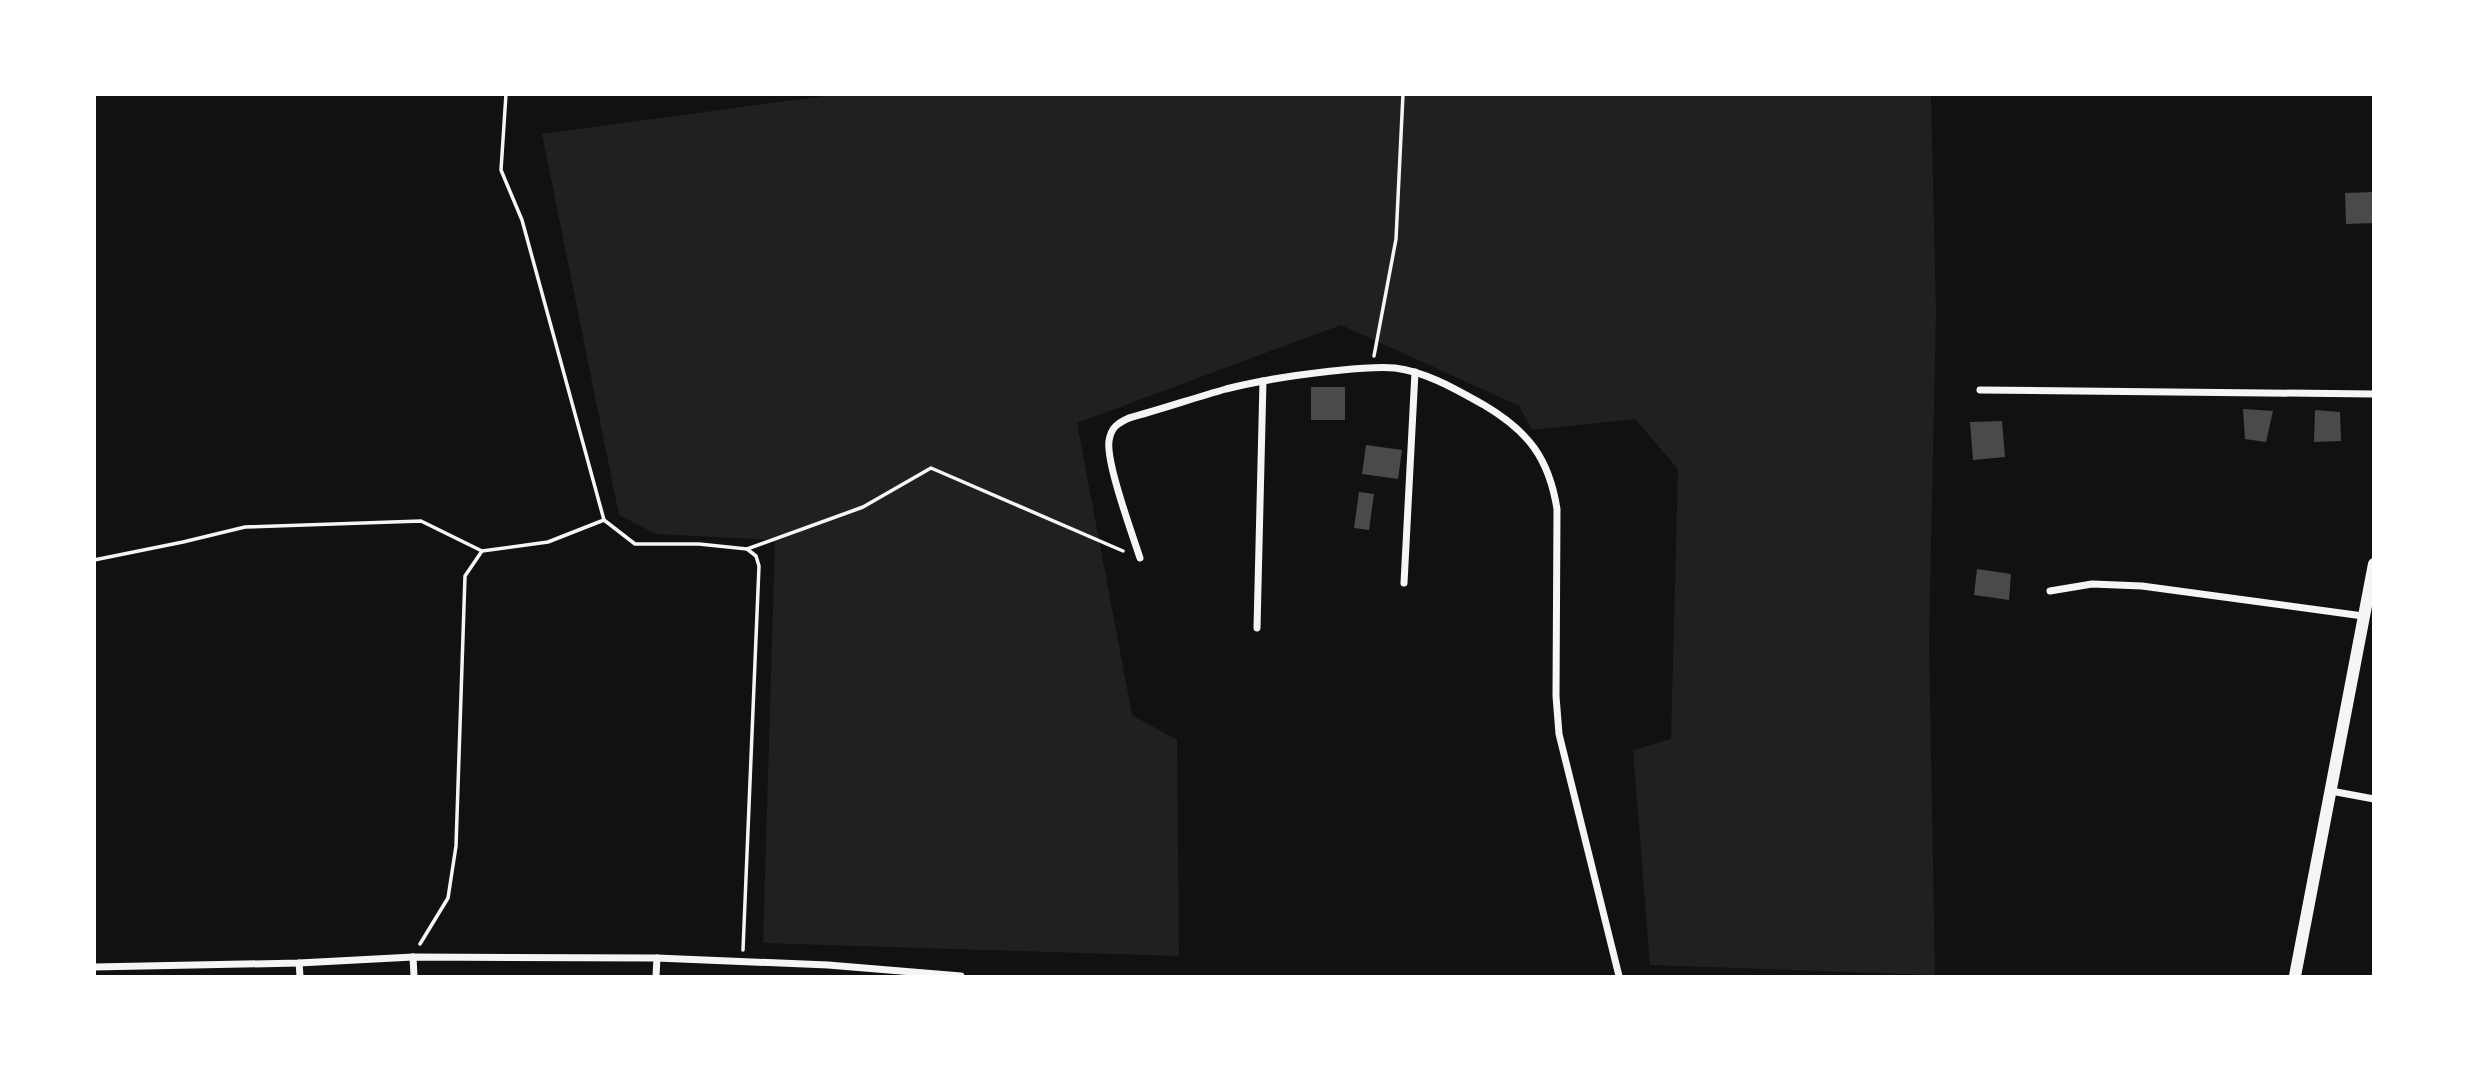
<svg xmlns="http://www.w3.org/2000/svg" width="2468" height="1071" font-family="'DejaVu Sans',sans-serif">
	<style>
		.green { fill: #202020 }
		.building { fill: #4a4a4a }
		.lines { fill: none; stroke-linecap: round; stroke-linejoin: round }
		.path { stroke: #f5f5f5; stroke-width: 3.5 }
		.minor { stroke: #f5f5f5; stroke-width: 7 }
		.primary { stroke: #f5f5f5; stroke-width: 12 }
	</style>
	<rect width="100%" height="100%" fill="#111"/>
	<polygon class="green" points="839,94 1931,95 1936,312 1929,641 1935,975 1650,965 1633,750 1671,739 1678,469 1635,419 1532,430 1519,406 1341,325 1077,423 1132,715 1177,740 1179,956 763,943 775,540 656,534 619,515 542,134"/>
	<g class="building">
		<polygon points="2374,192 2374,223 2346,224 2345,193"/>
		<rect x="1311" y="387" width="34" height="33"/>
		<polygon points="2243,409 2273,411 2266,442 2245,439"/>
		<polygon points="2315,410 2340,412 2341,441 2314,442"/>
		<polygon points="2002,421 2005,457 1973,460 1970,422"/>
		<polygon points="1366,445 1402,450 1398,479 1362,474"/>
		<polygon points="1359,492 1374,494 1369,530 1354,528"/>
		<polygon points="1977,569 2011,574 2009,600 1974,595"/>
	</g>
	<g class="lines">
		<g class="path">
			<polyline points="506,94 501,170 522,220 604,520 635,544 699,544 747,549 756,556 759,566 743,950"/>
			<polyline points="1374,356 1396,239 1403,94"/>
			<polyline points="747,549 863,507 931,468 1123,551"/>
			<polyline points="94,560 183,542 245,527 421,521 482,551"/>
			<polyline points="420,944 448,898 456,846 465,576 482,551 548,542 604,520"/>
		</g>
		<g class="minor">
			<polyline points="1980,390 2374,394"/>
			<path d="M1140,558C1132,533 1106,463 1109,441C1111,427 1118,423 1129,418C1162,409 1194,398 1226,389C1261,380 1296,375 1332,371C1352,369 1375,366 1395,368C1427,372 1457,390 1484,405C1528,431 1549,458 1557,509L1556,696L1559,734L1619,976"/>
			<polyline points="1404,583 1415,372"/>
			<polyline points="2050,591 2092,584 2142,586 2363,616"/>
			<polyline points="1257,628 1263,381"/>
			<polyline points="2331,791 2374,799"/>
			<polyline points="413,957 414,976"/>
			<polyline points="299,963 300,976"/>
			<polyline points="94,967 299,963 413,957 657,958 828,965 961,976"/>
			<polyline points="656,976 657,958"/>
		</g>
		<polyline class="primary" points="2295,976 2374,564"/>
	</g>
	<rect width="2468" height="1071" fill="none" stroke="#ffffff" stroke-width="192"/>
</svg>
